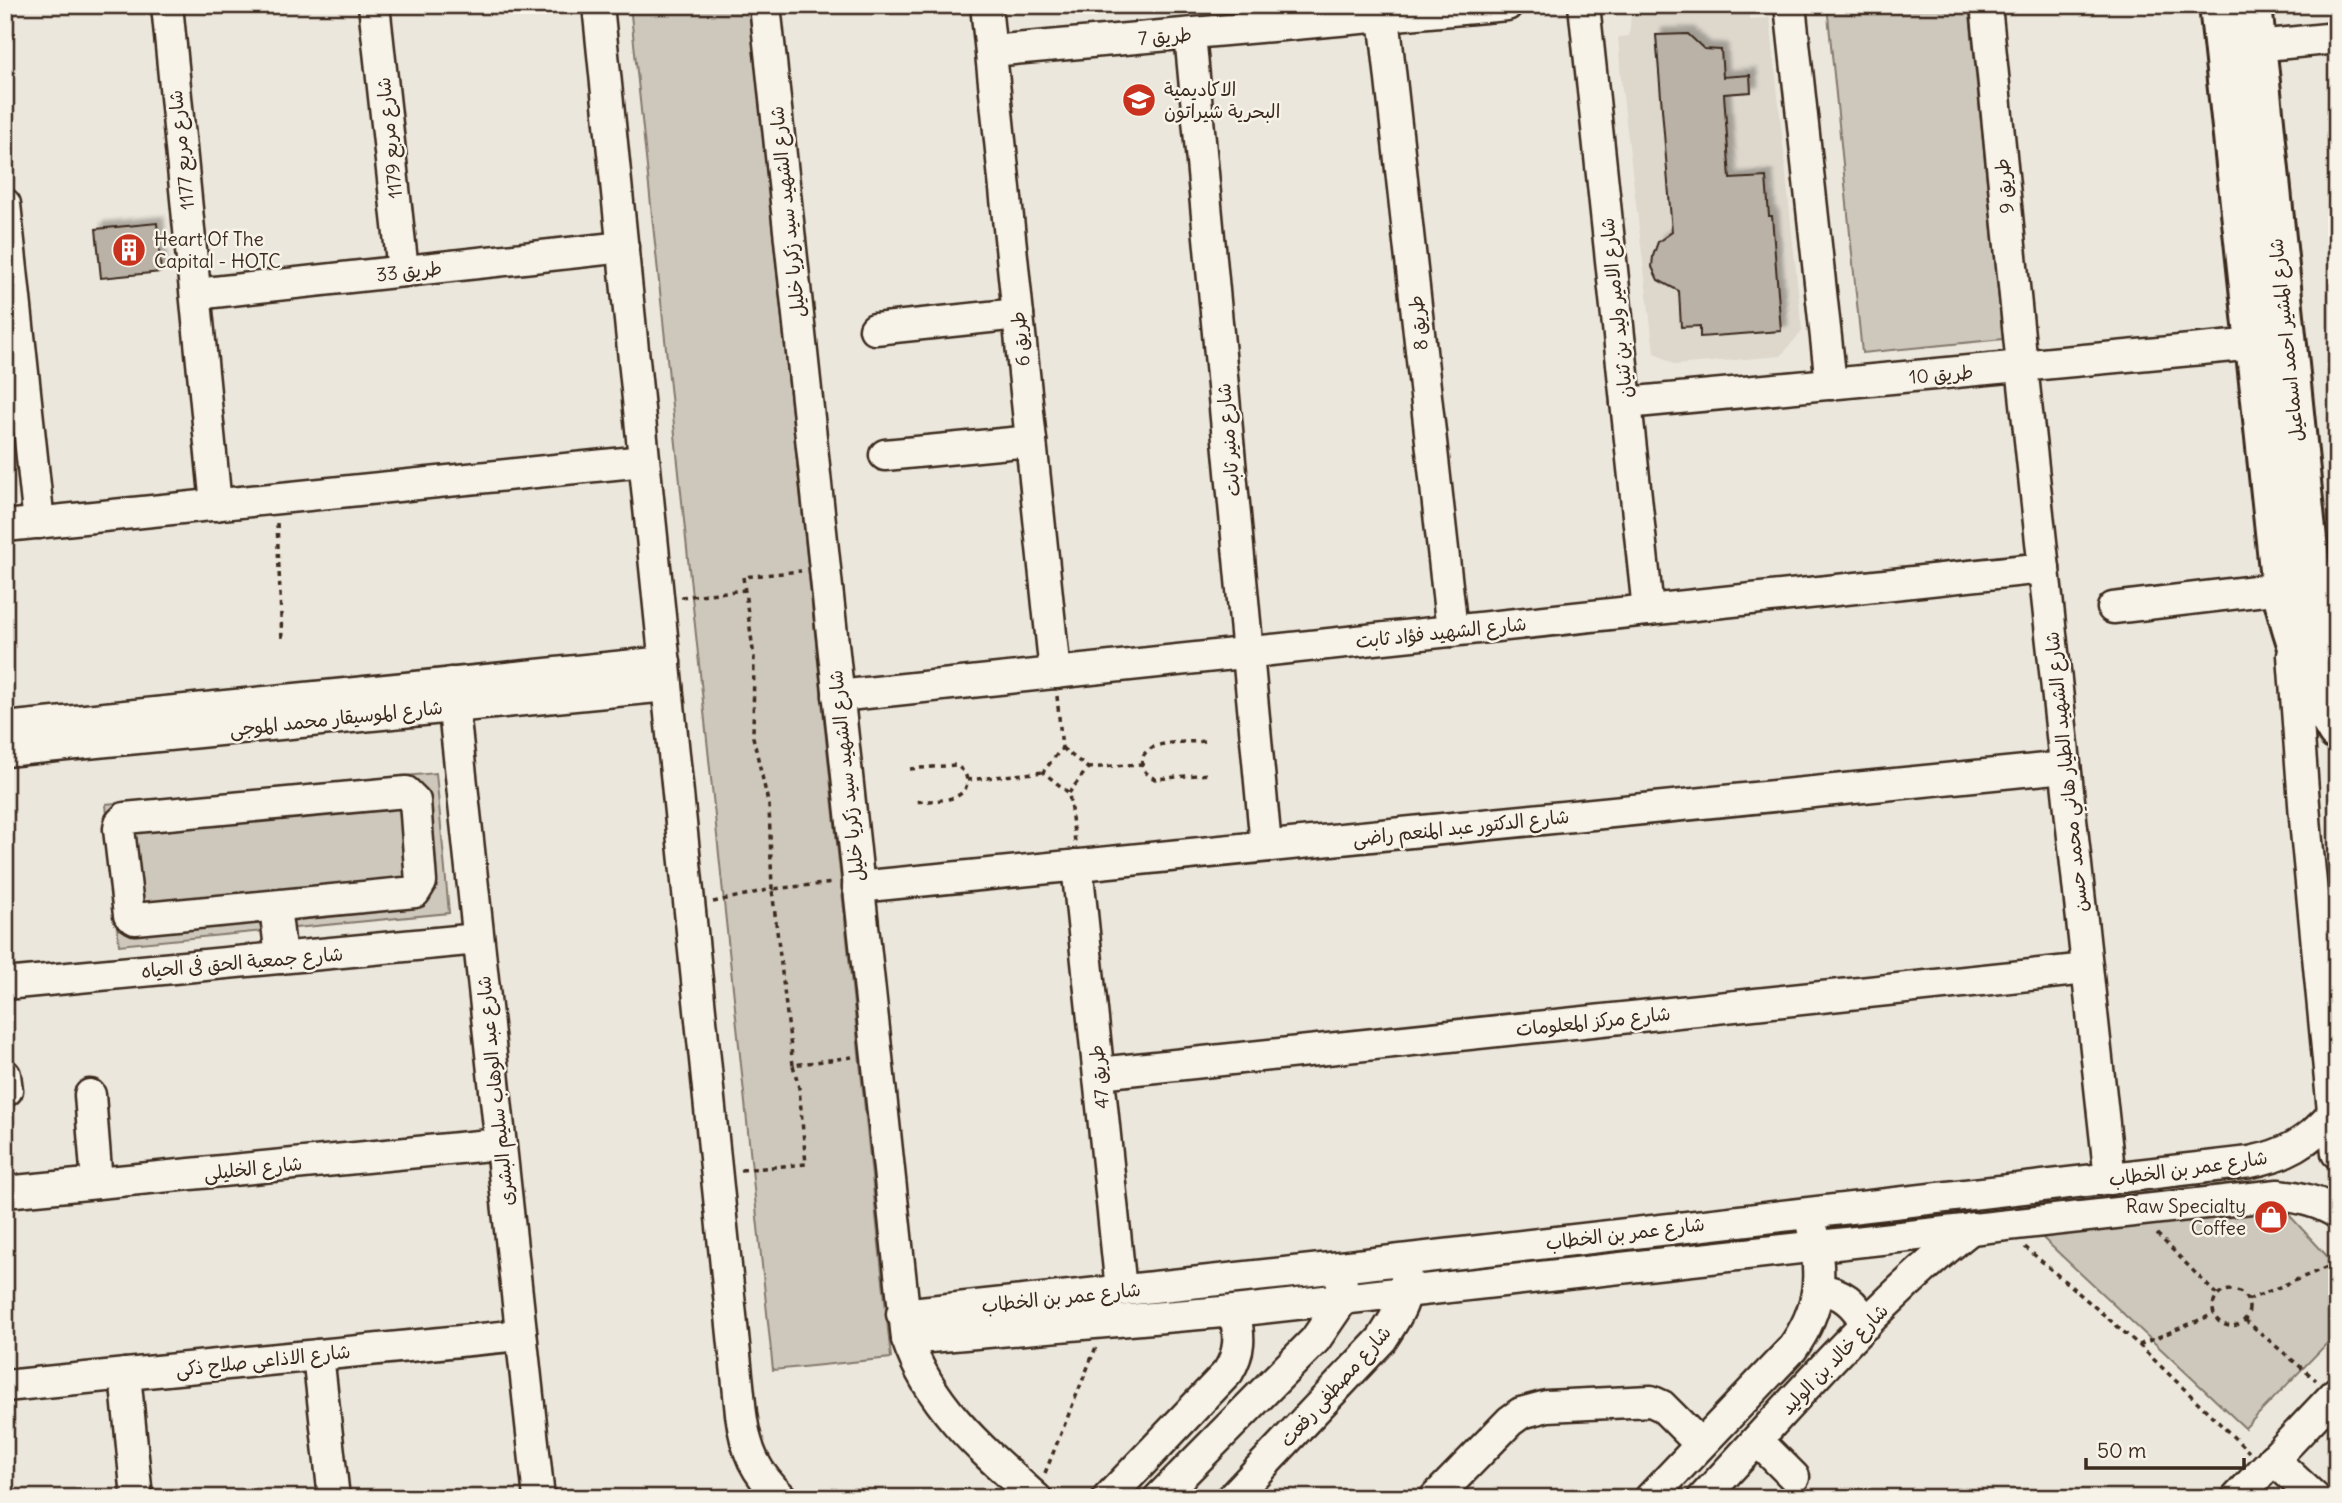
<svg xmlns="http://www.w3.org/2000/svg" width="2342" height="1503" font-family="Delius,'Playpen Sans Arabic',sans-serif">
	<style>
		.built { fill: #ddd7cc }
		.green { fill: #cec8bc; stroke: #84796d; stroke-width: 2 }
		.building { fill: #bab2a7; stroke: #3b2a1e; stroke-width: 2; filter: url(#shadow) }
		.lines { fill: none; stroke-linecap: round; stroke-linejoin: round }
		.minor-casing { stroke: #3b2a1e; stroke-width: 35 }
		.major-casing { stroke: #3b2a1e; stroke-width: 44 }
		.path { stroke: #3b2a1e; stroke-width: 3.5; stroke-dasharray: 5 5; stroke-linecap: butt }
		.minor { stroke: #f7f3e8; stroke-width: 30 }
		.major { stroke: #f7f3e8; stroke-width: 38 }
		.labels { text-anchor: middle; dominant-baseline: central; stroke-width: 5; stroke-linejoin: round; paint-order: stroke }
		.street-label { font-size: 19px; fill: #3b2a1e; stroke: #f7f3e8 }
		.poi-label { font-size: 19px; fill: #3b2a1e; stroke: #f7f3e8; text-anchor: start }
	</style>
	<defs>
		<filter id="shadow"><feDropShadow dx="6" dy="-6" stdDeviation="2" flood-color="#0004"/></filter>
	</defs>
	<rect width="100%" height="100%" fill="#ece7dc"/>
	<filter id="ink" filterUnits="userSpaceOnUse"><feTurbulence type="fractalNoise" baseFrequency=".0143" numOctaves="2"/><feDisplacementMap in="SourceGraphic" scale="14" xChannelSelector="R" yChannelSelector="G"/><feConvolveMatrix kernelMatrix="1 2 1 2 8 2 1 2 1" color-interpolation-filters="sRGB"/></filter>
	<g filter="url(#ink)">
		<polygon class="built" points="1749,5 1749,19 1770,18 1802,331 1781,356 1675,365 1654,352 1621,80 1618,37 1629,36 1631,16 1637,12"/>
		<g class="green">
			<polygon points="630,5 749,5 891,1358 773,1370"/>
			<polygon points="1827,5 1969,5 2003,339 1862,353"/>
			<polygon points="436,773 449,913 119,945 106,804"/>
			<polygon points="2279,1204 2337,1267 2337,1333 2245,1428 2029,1225"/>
		</g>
		<g class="building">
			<polygon points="1688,34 1704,49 1721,50 1723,77 1750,75 1751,92 1724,94 1730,179 1766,177 1769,216 1772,216 1781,331 1700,337 1700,326 1681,327 1679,291 1658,280 1652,267 1653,256 1658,242 1672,232 1656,35"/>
			<polygon points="157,223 161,272 101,278 96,229"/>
		</g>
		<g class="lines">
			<g class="minor-casing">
				<g id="minor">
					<polyline points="167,5 216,505"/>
					<polyline points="374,5 403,271"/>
					<path d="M598,5L741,1414C746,1452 755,1472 782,1498"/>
					<path d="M765,5L907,1339C930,1407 983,1451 1036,1498"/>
					<polyline points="986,5 1055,673"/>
					<polyline points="1584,5 1648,610"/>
					<polyline points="1790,5 1831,384"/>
					<polyline points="1986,5 2022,366 2110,1179"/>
					<polyline points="1384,16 1452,631"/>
					<polyline points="1190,34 1266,846"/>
					<polyline points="2256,46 2337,38"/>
					<polyline points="991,51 1507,5"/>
					<polyline points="5,204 39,523"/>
					<polyline points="196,294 623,247"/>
					<polyline points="875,329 1018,314"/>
					<polyline points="1626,403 2255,344"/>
					<polyline points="885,455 1031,441"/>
					<polyline points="5,526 644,461"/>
					<polyline points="2113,608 2281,588"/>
					<polyline points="2293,655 2306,831 2337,1153"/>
					<polyline points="451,683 539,1498"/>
					<polyline points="838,696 2044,568"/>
					<polyline points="5,728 665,662"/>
					<polyline points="5,751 667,686"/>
					<polygon points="406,792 415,801 421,882 415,892 135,919 129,915 119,829 120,823 125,818"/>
					<polyline points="1077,865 1121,1290"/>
					<polyline points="858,887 2065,767"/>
					<polyline points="275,906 281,958"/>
					<polyline points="5,984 478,939"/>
					<polyline points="1099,1073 2087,969"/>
					<polyline points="5,1075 7,1090"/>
					<polyline points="90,1095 97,1183"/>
					<polyline points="5,1192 500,1144"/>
					<path d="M1819,1289C1842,1292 1855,1303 1866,1324"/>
					<path d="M902,1314L1340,1267L2250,1162C2285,1155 2309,1142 2333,1114"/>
					<path d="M907,1339L1234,1311L2278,1195C2299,1197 2318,1201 2337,1213"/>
					<polyline points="318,1355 334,1498"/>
					<polyline points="125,1374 137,1498"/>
					<polyline points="5,1386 521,1335"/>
					<polyline points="1757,1440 1794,1477"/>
					<polyline points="2273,1459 2315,1498"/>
					<path d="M1108,1498L1228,1372C1241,1351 1240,1335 1234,1311"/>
					<polyline points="1159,1498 1315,1340 1343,1299 1342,1284"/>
					<path d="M1232,1498L1382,1339C1394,1320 1409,1300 1406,1277"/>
					<polyline points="1435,1498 1510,1421 1521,1413 1547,1406 1651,1401 1662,1406 1700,1444"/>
					<path d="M1650,1498L1792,1349C1822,1307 1823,1275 1812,1226"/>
					<path d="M1703,1498C1790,1406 1872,1306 1972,1228"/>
					<polyline points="2237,1498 2337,1392"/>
				</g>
			</g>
			<g class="major-casing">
				<g id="major">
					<path d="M2219,5L2281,588C2294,639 2309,687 2337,731"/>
					<polyline points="2252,5 2309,559 2317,617 2337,671"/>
				</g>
			</g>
			<g class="path">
				<polyline points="277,523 282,640"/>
				<polyline points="681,597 745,590"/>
				<polyline points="1057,696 1062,748 1043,772 1069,793 1075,842"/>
				<path d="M1204,741C1187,743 1142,739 1142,762C1142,771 1148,775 1155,779L1208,774"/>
				<polyline points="1062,748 1088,768 1069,793"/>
				<polyline points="1088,768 1141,764"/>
				<path d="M910,769L955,765C962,769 967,773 967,782C966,804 928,800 913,802"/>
				<polyline points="967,780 1043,772"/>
				<polyline points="713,902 772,889 769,806 753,737 754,657 743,577 801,571"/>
				<polyline points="793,1065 772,889 834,883"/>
				<polyline points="741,1170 806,1164 799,1088 793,1065 852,1057"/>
				<polyline points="2157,1234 2217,1295"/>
				<polyline points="2025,1247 2139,1345 2249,1452"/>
				<circle cx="2231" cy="1308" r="18"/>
				<polyline points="2248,1300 2337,1263"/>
				<polyline points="2245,1320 2316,1380"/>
				<polyline points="2139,1345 2214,1314"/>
				<polyline points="1045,1473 1096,1347"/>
			</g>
			<use href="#minor" class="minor"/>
			<use href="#major" class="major"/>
		</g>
	</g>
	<defs>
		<g id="university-disc" transform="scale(1.75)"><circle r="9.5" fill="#c8321e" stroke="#f7f3e8"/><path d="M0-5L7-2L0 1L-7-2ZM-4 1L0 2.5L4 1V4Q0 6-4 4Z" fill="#fff"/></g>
		<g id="building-disc" transform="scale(1.75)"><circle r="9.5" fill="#c8321e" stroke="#f7f3e8"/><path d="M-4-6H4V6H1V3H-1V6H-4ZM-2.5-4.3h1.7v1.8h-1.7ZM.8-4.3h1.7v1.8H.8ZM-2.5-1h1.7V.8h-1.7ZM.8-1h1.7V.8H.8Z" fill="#fff"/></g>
		<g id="shop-disc" transform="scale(1.75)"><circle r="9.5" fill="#c8321e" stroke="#f7f3e8"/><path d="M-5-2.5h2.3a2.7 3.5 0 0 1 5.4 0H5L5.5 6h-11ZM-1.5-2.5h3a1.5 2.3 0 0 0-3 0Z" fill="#fff"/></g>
	</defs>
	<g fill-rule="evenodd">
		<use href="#university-disc" x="1139" y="100"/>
		<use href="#building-disc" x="129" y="250"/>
		<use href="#shop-disc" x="2271" y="1217"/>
	</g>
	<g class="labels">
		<g class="street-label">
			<text transform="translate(1165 36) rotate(-5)">طريق 7</text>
			<text transform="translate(389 138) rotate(-96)">شارع مربع 1179</text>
			<text transform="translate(181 150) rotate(-96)">شارع مربع 1177</text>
			<text transform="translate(2004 186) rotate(-96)">طريق 9</text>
			<text transform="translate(787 212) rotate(-96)">شارع الشهيد سيد زكريا خليل</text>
			<text transform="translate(409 271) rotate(-6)">طريق 33</text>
			<text transform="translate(1616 308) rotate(-96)">شارع الامير وليد بن ثنيان</text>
			<text transform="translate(1418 323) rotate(-96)">طريق 8</text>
			<text transform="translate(1020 339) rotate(-96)">طريق 6</text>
			<text transform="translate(2286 340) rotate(-96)">شارع المشير احمد اسماعيل</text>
			<text transform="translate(1941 374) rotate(-5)">طريق 10</text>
			<text transform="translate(1228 440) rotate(-95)">شارع منير ثابت</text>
			<text transform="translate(1441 632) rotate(-6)">شارع الشهيد فؤاد ثابت</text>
			<text transform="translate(336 718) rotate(-6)">شارع الموسيقار محمد الموجى</text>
			<text transform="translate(2066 772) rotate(-96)">شارع الشهيد الطيار هاني محمد حسن</text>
			<text transform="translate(846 776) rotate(-96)">شارع الشهيد سيد زكريا خليل</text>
			<text transform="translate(1461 827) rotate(-6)">شارع الدكتور عبد المنعم راضى</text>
			<text transform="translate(242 962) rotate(-5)">شارع جمعية الحق فى الحياه</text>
			<text transform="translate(1593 1021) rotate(-6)">شارع مركز المعلومات</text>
			<text transform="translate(1099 1077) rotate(-96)">طريق 47</text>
			<text transform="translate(495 1091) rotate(-96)">شارع عبد الوهاب سليم البشرى</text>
			<text transform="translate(253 1168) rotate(-6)">شارع الخليلى</text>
			<text transform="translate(2188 1168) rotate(-8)">شارع عمر بن الخطاب</text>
			<text transform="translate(1625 1233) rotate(-7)">شارع عمر بن الخطاب</text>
			<text transform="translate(1061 1297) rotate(-6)">شارع عمر بن الخطاب</text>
			<text transform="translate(1834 1359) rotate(-46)">شارع خالد بن الوليد</text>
			<text transform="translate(263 1360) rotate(-6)">شارع الاذاعى صلاح ذكى</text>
			<text transform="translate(1335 1386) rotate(-48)">شارع مصطفى رفعت</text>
		</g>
		<g class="poi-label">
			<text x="1164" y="89">الاكاديمية<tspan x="1164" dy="22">البحرية شيراتون</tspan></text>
			<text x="154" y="239">Heart Of The<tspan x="154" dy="22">Capital - HOTC</tspan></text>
			<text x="2246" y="1206" text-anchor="end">Raw Specialty<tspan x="2246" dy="22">Coffee</tspan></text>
		</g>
	</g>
	<rect width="2342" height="1503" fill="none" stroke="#f7f3e8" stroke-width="28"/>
	<rect x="14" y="14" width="2314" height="1475" fill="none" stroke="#3b2a1e" stroke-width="2.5" filter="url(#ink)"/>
	<path d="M2086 1458v10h158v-10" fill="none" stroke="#3b2a1e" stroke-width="3.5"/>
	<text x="2097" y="1458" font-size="21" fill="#3b2a1e" stroke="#f7f3e8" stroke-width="5" paint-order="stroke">50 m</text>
</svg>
